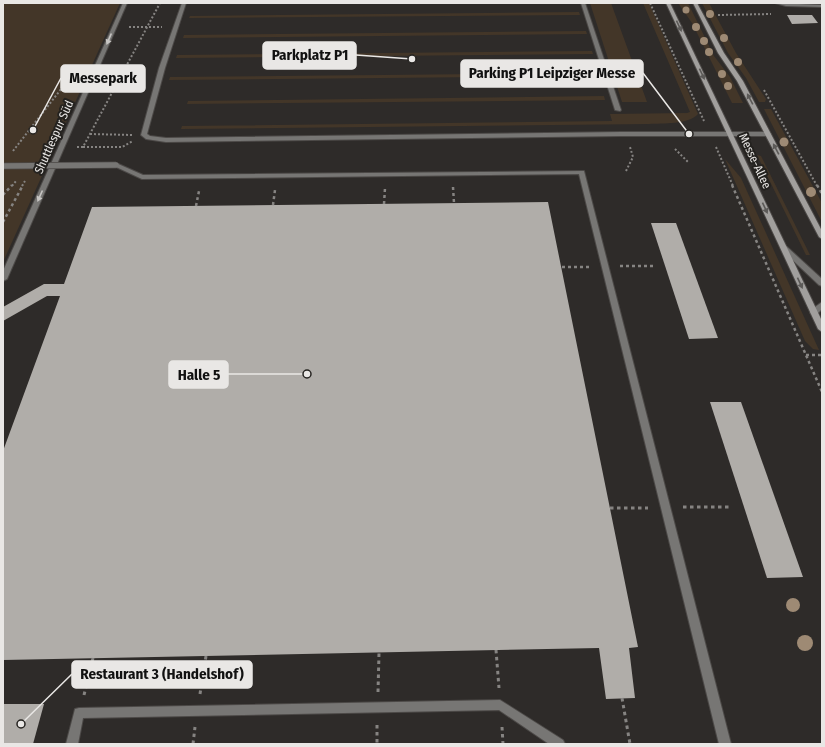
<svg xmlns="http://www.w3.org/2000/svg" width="825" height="747" font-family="'Fira Sans Condensed',sans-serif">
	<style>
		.green { fill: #433628 }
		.building { fill: #b0ada9 }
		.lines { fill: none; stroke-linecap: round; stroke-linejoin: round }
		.service-casing { stroke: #4c4947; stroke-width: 2 }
		.secondary-casing { stroke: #4c4947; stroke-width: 2 }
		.path-far2 { stroke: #868482; stroke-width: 2; stroke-dasharray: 2 2; stroke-linecap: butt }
		.path-far1 { stroke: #868482; stroke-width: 2.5; stroke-dasharray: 3 3; stroke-linecap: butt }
		.path { stroke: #868482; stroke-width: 3; stroke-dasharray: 3.5 3.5; stroke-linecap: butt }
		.service { fill: #777674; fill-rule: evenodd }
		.secondary { fill: #a19f9d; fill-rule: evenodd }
		.service-bridge-casing { stroke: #4c4947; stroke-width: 7; stroke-linecap: butt }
		.service-bridge { stroke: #777674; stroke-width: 5.5 }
		.tree { fill: #9e8a74 }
		.oneway { fill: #5c5a58 }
		.oneway2 { fill: #c7c5c3 }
		.labels { text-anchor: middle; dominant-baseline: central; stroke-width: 4; stroke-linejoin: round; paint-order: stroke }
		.far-street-label { font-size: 12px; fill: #e9e7e5; stroke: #24221f }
		.leader { fill: none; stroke: #e9e7e5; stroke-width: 1.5 }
		.callout-dot { fill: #e9e7e5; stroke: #24221f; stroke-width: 1.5 }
		.callout { fill: #e9e7e5; stroke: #e9e7e5; stroke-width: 1.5 }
		.callout-label { font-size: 15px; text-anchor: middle; font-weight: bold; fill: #111 }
	</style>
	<rect width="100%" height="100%" fill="#2e2b29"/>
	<g class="green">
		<polygon points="3,3 120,3 3,262"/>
		<polygon points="590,3 611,3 647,102 622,102"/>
		<path d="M643,3H649L698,114C688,125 663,123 649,124L181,129L182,126L612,121L610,114L687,113L690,112Z"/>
		<polygon points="678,3 688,3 714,56 730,77 743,103 732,103 692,23"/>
		<polygon points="702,3 709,3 736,53 766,99 765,102 759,102 746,78 728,53"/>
		<polygon points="579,12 580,15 189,18 190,16"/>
		<polygon points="586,31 587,34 183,38 184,35"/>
		<polygon points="592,51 593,54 176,58 177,55"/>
		<polygon points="598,73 599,76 169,80 170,77"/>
		<polygon points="604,96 605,100 187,104 188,101"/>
		<polygon points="764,109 771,109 822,203 822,222"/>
		<polygon points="757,155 761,156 810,255 806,255"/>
		<polygon points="725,159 741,178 819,350 813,349 805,341"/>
	</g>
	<g class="building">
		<polygon points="787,15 812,15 818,23 792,24"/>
		<polygon points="548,202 638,647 629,648 635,698 606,699 599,648 3,660 3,451 60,296 47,296 3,321 3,307 44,284 64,284 92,207"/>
		<polygon points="651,223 676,223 718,338 689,339"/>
		<polygon points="710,402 741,402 803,577 767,578"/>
		<polygon points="3,704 44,704 33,744 3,744"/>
	</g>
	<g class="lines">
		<g class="service-casing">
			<g id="service">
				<polygon points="123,3 127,3 7,279 3,281 3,271"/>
				<polygon points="182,3 186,3 165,68 147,134 150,136 166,138 621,132 768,132 771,134 768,136 621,136 166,142 146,139 141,135 159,68"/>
				<polygon points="581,3 585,3 621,110 620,111 615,110"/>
				<polygon points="775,3 822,5 822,7 786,6"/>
				<polygon points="116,163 143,175 584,171 731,744 719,744 579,174 142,179 114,166 113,165"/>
				<polygon points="782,246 786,246 822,279 822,286 819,285 782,250 781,248"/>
				<polygon points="822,302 822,309 817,314 811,314 810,312 811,310"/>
				<polygon points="500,700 563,740 565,744 549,744 499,710 83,718 78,744 66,744 74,713 75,709 79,708"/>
			</g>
		</g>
		<g class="secondary-casing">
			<g id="secondary">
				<polygon points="666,3 670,3 822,321 822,332 818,329"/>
				<polygon points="693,3 697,3 724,53 743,81 822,231 822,239 819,237 737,81 718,53"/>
			</g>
		</g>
		<g class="path-far2">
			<polyline points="650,3 704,121"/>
			<polyline points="718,15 771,14"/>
			<polyline points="129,27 162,27"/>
			<polyline points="764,90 817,186"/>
			<polyline points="90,134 132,135"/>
			<polyline points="77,147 83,147 160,3"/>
			<polyline points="83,147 122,147 133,141"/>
			<polyline points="716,147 733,186"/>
			<polyline points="675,149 688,162"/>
			<polyline points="13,151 79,66"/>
			<polyline points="626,171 633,157 630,147"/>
			<polyline points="12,186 16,181"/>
			<polyline points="22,186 25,181"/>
		</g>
		<g class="path-far1">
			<polyline points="732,185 822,392"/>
			<polyline points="817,185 822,194"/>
			<polyline points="453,187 454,203"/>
			<polyline points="3,195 12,185"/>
			<polyline points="384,204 385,188"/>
			<polyline points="273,205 275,190"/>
			<polyline points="196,206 199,191"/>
			<polyline points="3,222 23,185"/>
			<polyline points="620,266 655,266"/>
			<polyline points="562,267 589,267"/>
			<polyline points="806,355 822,355"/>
		</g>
		<g class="path">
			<polyline points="683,507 731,507"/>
			<polyline points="610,508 648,508"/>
			<polyline points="496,650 499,688"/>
			<polyline points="378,692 379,653"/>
			<polyline points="200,694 206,656"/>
			<polyline points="84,695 93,658"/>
			<polyline points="622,698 630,744"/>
			<polyline points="377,725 377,744"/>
			<polyline points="502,727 503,744"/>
			<polyline points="193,744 195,727"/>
		</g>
		<use href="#service" class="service"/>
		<use href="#secondary" class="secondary"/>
		<g class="service-bridge-casing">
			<polyline id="service-bridge" points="3,166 116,165"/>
		</g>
		<use href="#service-bridge" class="service-bridge"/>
	</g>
	<g class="tree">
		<circle cx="686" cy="10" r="3.5"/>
		<circle cx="710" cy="14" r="4"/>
		<circle cx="696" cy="27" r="4"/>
		<circle cx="724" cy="38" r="4"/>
		<circle cx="704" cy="41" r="4"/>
		<circle cx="709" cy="52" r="4"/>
		<circle cx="738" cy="62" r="4"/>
		<circle cx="722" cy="74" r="4"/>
		<circle cx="728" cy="86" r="4"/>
		<circle cx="784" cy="142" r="4.5"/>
		<circle cx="811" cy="192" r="5"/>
		<circle cx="793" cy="605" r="7"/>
		<circle cx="805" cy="643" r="8"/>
	</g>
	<defs><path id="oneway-solid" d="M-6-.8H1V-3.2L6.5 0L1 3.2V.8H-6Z"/></defs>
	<g class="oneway">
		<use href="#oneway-solid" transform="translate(679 26) rotate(65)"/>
		<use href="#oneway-solid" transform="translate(702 74) rotate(65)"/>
		<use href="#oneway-solid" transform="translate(750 99) rotate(-118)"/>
		<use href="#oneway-solid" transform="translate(776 149) rotate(-118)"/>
		<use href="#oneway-solid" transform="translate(765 208) rotate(65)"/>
		<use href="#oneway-solid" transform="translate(800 283) rotate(65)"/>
	</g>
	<g class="oneway2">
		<use href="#oneway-solid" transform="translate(109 39) rotate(113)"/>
		<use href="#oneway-solid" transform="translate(40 196) rotate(114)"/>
	</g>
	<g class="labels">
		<g class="far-street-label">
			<text transform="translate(54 137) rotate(-66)">Shuttlespur Süd</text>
			<text transform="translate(755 161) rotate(65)">Messe-Allee</text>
		</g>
	</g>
	<path class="leader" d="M412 59L356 55M689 134L643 73M33 130L61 78M307 374L228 374M21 724L72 674"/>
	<g class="callout-dot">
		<circle cx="412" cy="59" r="4"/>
		<circle cx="689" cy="134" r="4"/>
		<circle cx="33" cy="130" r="4"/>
		<circle cx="307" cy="374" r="4"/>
		<circle cx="21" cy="724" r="4"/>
	</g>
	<g class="callout">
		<rect x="263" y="42" width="93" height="27" rx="4"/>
		<rect x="461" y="60" width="182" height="27" rx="4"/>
		<rect x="61" y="65" width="84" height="27" rx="4"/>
		<rect x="169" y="361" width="59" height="27" rx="4"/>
		<rect x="72" y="661" width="180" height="27" rx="4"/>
	</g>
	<g class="callout-label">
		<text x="310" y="60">Parkplatz P1</text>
		<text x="552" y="78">Parking P1 Leipziger Messe</text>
		<text x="103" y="83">Messepark</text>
		<text x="199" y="380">Halle 5</text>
		<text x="162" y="679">Restaurant 3 (Handelshof)</text>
	</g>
	<rect width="825" height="747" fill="none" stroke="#e9e7e5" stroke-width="8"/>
</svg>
